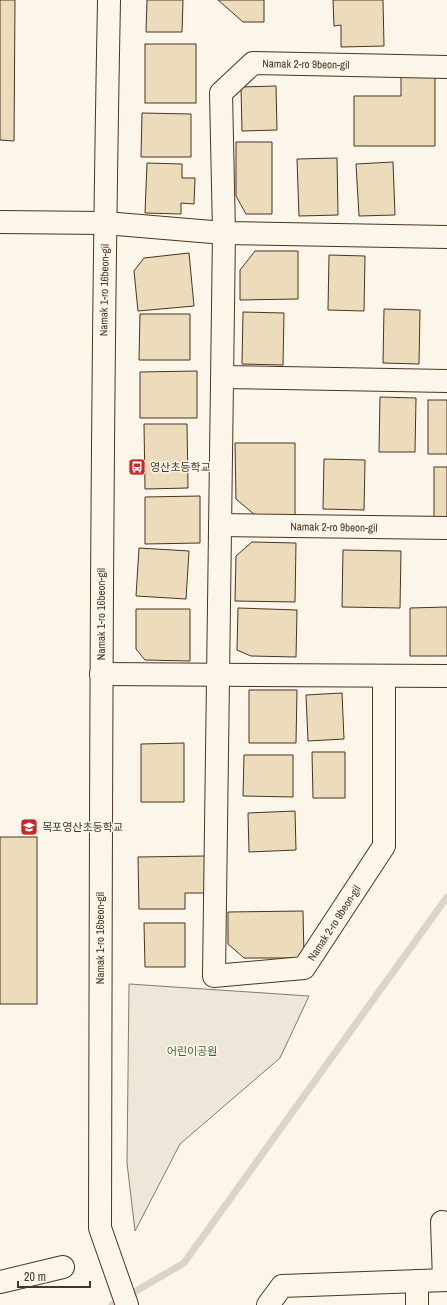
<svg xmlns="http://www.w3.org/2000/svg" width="447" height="1305" font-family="'Archivo Narrow','Noto Sans KR',sans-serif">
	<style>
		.green { fill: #ede6d9; stroke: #887966 }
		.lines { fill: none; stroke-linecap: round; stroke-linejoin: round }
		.stream { stroke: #dcd4c6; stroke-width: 7 }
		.building { fill: #ecdcbc; stroke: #4a3520 }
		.minor-casing { stroke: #4a3520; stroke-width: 24 }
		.minor { stroke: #fbf6e9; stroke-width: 22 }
		.labels { text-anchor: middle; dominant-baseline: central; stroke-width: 3; stroke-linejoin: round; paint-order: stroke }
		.street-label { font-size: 11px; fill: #4a3520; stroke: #fbf6e9 }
		.poi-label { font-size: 11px; fill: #4a3520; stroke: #fbf6e9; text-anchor: start }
		.park-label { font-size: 11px; fill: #436837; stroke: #fbf6e9 }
	</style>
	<rect width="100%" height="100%" fill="#fbf6e9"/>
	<polygon class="green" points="129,984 309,996 280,1058 180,1144 135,1231 127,1163"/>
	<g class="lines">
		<polyline class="stream" points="112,1305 184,1263 447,897"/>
	</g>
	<g class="building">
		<polygon points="0,0 15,0 14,141 0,140"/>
		<polygon points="147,0 183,0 182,32 146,32"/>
		<polygon points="218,0 264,0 264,22 243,22"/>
		<polygon points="333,0 383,0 384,46 341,47 341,25 334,26"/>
		<rect x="145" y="44" width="51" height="59"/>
		<polygon points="401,76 435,76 435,146 354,146 354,96 401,96"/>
		<polygon points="276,86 277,130 242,131 241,87"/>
		<polygon points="142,113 191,114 191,157 141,157"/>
		<polygon points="236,142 272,142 272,214 246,214 236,196"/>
		<polygon points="337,158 338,215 299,216 297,159"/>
		<polygon points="393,162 395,215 359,216 356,164"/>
		<polygon points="147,163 182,164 182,178 195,178 194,204 181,203 181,214 145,213"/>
		<polygon points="255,251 298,251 298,299 240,300 240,270"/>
		<polygon points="189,253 194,306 138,311 134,271 144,258"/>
		<polygon points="329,255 365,256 364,311 328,310"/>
		<polygon points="384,309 420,310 419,364 383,363"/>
		<polygon points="243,312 284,313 283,365 242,364"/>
		<polygon points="140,314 190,314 190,360 139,360"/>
		<polygon points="197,371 197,418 140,418 140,372"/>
		<polygon points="380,397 416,398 415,452 379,452"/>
		<rect x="428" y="400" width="19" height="54"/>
		<polygon points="144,424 187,424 188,488 145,489"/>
		<polygon points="235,443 295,443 295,515 255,515 236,499"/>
		<polygon points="324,459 365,460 364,510 323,509"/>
		<rect x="434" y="467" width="13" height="50"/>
		<polygon points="200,496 200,543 145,544 145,497"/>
		<polygon points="252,542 296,543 295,602 235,601 236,556"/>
		<polygon points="139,548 189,551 186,599 136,596"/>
		<polygon points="343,550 401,551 400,608 342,607"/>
		<polygon points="447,607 447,656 410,656 410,608"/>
		<polygon points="238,608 297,610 296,657 251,656 237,650"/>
		<polygon points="136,609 190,609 190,661 145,660 136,649"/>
		<polygon points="249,690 297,690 296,743 249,743"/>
		<polygon points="342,693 344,739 308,741 306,695"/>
		<polygon points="184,743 184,802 141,802 141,744"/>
		<polygon points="312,752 345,752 345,798 313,798"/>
		<polygon points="244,755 293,755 293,797 243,796"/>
		<polygon points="295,811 296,850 249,852 248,813"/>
		<rect x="0" y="837" width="37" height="167"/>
		<polygon points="205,856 205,893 185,893 185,909 139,909 138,857"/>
		<polygon points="303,911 304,958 244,958 228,944 228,912"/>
		<polygon points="144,923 185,923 185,967 145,967"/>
	</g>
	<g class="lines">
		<g class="minor-casing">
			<g id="minor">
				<path d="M109,0C101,409 101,818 100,1228L127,1305"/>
				<polyline points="0,222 105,223 224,233 447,237"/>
				<polyline points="223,377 447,381"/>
				<polyline points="220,525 447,528"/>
				<polyline points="101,674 447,676"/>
				<polyline points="384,676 384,846 304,968 214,976 224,233 221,93 253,63 447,67"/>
				<polyline points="442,1222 444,1280"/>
				<polyline points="0,1282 63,1267"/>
				<polyline points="268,1305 282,1286 447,1280"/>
				<polyline points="417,1305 417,1281"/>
			</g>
		</g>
		<use href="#minor" class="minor"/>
	</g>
	<defs>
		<g id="bus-square" transform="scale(0.9)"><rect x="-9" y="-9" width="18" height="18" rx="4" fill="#c62828" stroke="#fbf6e9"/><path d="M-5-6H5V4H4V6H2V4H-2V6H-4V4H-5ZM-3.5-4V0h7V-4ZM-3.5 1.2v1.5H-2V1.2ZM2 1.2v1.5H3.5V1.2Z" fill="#fff"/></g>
		<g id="school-square" transform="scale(0.9)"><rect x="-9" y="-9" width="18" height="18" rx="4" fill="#c62828" stroke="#fbf6e9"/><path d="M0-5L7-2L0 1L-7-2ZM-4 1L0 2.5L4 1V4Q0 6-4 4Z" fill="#fff"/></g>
	</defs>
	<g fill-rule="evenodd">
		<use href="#bus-square" x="137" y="467"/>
		<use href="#school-square" x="29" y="827"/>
	</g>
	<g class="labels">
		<g class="street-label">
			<text transform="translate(306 64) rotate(1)">Namak 2-ro 9beon-gil</text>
			<text transform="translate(104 290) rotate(-89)">Namak 1-ro 16beon-gil</text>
			<text transform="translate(334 527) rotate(1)">Namak 2-ro 9beon-gil</text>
			<text transform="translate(101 614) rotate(-90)">Namak 1-ro 16beon-gil</text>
			<text transform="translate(334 923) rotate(-57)">Namak 2-ro 9beon-gil</text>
			<text transform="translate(100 938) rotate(-90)">Namak 1-ro 16beon-gil</text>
		</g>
		<g class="poi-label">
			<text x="150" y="467">영산초등학교</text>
			<text x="42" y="827">목포영산초등학교</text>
		</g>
		<g class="park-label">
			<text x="192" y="1051">어린이공원</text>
		</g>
	</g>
	<path d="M18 1281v6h72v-6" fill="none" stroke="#4a3520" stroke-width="2"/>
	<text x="24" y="1281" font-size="12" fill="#4a3520" stroke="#fbf6e9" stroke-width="3" paint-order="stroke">20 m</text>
</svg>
